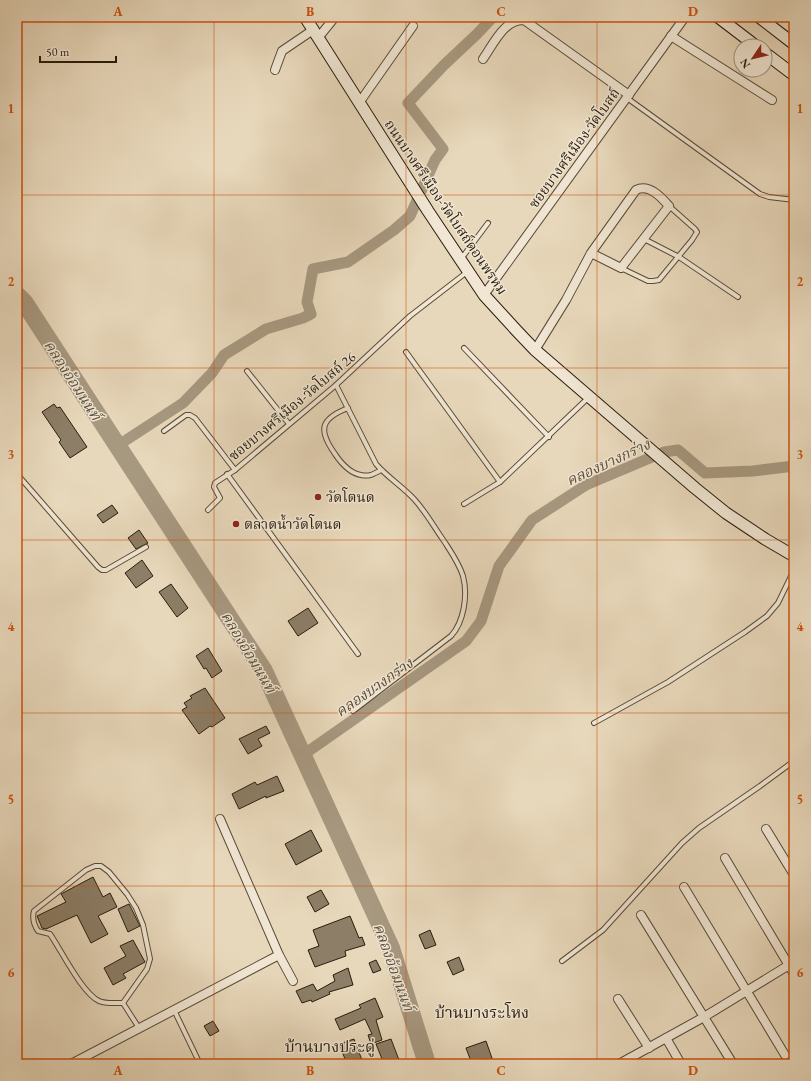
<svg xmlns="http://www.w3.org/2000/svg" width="811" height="1081" font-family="'EB Garamond','Noto Serif Thai',serif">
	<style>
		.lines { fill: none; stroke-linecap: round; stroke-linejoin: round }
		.canal { stroke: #a79880; stroke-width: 11 }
		.river { stroke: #a79880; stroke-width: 18 }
		.building { fill: #8c7e67; stroke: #281c0c }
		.lane-casing { stroke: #584b38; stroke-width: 6 }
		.street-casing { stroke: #584b38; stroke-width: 10 }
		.secondary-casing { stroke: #281c0c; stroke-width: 13 }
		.lane { stroke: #f0e6d3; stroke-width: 4 }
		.street { stroke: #f0e6d3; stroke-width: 8 }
		.secondary { stroke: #f0e6d3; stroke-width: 11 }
		.grid { fill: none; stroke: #cb500c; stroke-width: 1; stroke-opacity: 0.55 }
		.poi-dot { fill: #8f2418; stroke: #f0e6d3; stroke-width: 1.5 }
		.labels { text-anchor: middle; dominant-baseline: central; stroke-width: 3; stroke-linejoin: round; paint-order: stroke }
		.street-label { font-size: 14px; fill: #281c0c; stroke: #f0e6d3 }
		.poi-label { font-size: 14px; fill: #281c0c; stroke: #f0e6d3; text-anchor: start }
		.water-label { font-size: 15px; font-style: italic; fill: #5b4e3a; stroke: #f0e6d3 }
		.quarter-label { font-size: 16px; fill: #281c0c; stroke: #f0e6d3 }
		.neatline { fill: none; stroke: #cb500c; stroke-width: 1.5 }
		.grid-label { font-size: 13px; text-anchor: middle; font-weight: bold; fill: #cb500c }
	</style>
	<rect width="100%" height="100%" fill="#e8d8bb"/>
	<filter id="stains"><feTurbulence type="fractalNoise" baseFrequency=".005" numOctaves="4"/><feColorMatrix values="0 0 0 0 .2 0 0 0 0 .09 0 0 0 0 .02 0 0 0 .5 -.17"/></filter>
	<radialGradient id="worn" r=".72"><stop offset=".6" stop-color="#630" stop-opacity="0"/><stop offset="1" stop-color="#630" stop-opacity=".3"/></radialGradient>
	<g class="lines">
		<g class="canal">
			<polyline points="117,446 183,403 212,373 224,355 266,329 303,318 311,314 307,302 313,269 348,262 394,230 410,216 435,160 443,149 408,103 444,65 477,34 493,17"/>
			<polyline points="303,755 466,641 481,621 499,566 532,520 586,485 664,452 678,450 705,473 753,471 794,466"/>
		</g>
		<polyline class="river" points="17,295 24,302 264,671 391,948 427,1064"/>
	</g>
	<g class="building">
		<polygon points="54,404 57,408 60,407 87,447 70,458 59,442 61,440 42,412"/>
		<polygon points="112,505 118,513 103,523 97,515"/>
		<polygon points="139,530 148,543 136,549 128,538"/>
		<polygon points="142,560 153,576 136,588 125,573"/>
		<polygon points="171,584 188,608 177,617 159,592"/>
		<polygon points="308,608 318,623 298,636 288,621"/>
		<polygon points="208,648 222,671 212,678 206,668 204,669 196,656"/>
		<polygon points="205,688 225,718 212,727 210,726 199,734 182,710 187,707 184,703 192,698 190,696"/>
		<polygon points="266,726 270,733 258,739 262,746 248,754 239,739"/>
		<polygon points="277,776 284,791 266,798 266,796 239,809 232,794 255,782 257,785"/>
		<polygon points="311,830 322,851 296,865 285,844"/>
		<polygon points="93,877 103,897 110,893 117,907 98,916 108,934 91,943 77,915 46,929 42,928 37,916 66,902 61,894"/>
		<polygon points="321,890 329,904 315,912 307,897"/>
		<polygon points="129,904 140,926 128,932 118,909"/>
		<polygon points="350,916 359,938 362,937 365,945 345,951 346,956 315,967 308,950 319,946 313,930"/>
		<polygon points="430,930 436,945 425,949 419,935"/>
		<polygon points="133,940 145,962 123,974 126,978 113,985 104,968 126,956 120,946"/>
		<polygon points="459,957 464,970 453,975 447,962"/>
		<polygon points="376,960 381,970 373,973 369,963"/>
		<polygon points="348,968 353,985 329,992 330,994 312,1002 311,1000 302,1003 296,991 313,984 317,991 335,981 333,975"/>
		<polygon points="375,998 383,1017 376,1020 382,1040 371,1044 368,1035 372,1034 365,1019 340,1030 335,1019 361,1008 359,1005"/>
		<polygon points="213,1021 219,1031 210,1036 204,1026"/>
		<polygon points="354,1039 362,1060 353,1064 347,1064 339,1044"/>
		<polygon points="391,1039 399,1060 389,1064 384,1064 376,1044"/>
		<polygon points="486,1041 494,1064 472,1064 466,1048"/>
	</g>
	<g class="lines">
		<g class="lane-casing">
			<g id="lane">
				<polyline points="627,98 760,194 769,197 794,200"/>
				<polyline points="644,239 679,257 738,297"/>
				<polyline points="461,259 488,223"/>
				<polyline points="621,268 648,281 653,281 659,280 692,240 697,232 695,229 669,206"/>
				<polyline points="464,348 549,437"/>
				<polyline points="406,352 500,482"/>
				<polyline points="247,371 289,424"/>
				<path d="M336,385L376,464C387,477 402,486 414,499C426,512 434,527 444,541C451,552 459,563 463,576C468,595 464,622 451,636L353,711"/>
				<path d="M348,408C320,419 318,430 335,454C341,463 349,473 361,475C369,477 374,474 381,470"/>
				<polyline points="164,431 186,415 190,415 195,418 235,470"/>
				<polyline points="17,474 98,567 102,570 106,570 146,547"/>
				<polyline points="227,474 358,654"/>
				<polyline points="464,504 500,482 588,398"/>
				<polyline points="208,510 220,498 214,487 215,483 235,470 336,385 410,316 467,272"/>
				<polyline points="594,723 668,682 745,632 767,616 778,603 794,570"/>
				<polyline points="562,961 603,930 682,843 699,828 760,786 794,761"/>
				<path d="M123,1003L147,969L150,959L143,925L136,908L127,894L109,872L101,866H95L86,870L34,911C32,918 34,925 38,931L50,934C61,950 82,993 99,1001C105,1004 116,1003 123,1003L139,1028"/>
				<polyline points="174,1010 200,1064"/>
			</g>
		</g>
		<g class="street-casing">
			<g id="street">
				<polyline points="671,36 772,100"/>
				<polyline points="318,38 335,17"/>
				<path d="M483,59C493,45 504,19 524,20L629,95"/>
				<polyline points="275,70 282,51 313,30"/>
				<polyline points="359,103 413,26"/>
				<polyline points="484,295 685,17"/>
				<path d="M535,350L566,300L591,253L636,190C649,183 662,198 669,206L621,268L591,253"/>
				<polyline points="220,819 279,955 293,981"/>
				<polyline points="766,829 794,875"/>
				<polyline points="725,858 794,974"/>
				<polyline points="684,887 785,1055"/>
				<polyline points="641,915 733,1064"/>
				<polyline points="618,999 649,1048"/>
				<polyline points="666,1038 681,1064"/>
				<polyline points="71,1064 279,955"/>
				<polyline points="619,1064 704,1017 794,962"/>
			</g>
		</g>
		<g class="secondary-casing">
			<g id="secondary">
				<polyline points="305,17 428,211 484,295 516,330 535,350 695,488 726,513 765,539 794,556"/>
				<polyline points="718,17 756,46"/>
				<polyline points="759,17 794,44"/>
				<polyline points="765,53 794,75"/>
			</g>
		</g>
		<use href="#lane" class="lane"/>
		<use href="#street" class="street"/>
		<use href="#secondary" class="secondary"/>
	</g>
	<path class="grid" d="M214,17V1064M406,17V1064M597,17V1064M17,195H794M17,368H794M17,540H794M17,713H794M17,886H794"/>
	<g class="poi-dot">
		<circle cx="318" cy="497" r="4"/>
		<circle cx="236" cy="524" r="4"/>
	</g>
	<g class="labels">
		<g class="street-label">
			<text transform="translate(574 148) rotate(-54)">ซอยบางศรีเมือง-วัดโบสถ์</text>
			<text transform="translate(446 207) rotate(56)">ถนนบางศรีเมือง-วัดโบสถ์ดอนพรหม</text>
			<text transform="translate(292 406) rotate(-40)">ซอยบางศรีเมือง-วัดโบสถ์ 26</text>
		</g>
		<g class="poi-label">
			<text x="326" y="497">วัดโตนด</text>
			<text x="244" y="524">ตลาดน้ำวัดโตนด</text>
		</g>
		<g class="water-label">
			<text transform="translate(73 380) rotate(57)">คลองอ้อมนนท์</text>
			<text transform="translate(608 462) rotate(-25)">คลองบางกร่าง</text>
			<text transform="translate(249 652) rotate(59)">คลองอ้อมนนท์</text>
			<text transform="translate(374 687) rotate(-35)">คลองบางกร่าง</text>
			<text transform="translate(394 967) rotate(70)">คลองอ้อมนนท์</text>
		</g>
		<g class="quarter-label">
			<text x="482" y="1012">บ้านบางระโหง</text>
			<text x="330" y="1046">บ้านบางประดู่</text>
		</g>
	</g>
	<rect width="811" height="1081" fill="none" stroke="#e8d8bb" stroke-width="44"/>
	<g transform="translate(753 58) rotate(235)"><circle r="19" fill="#f0e6d3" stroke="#a09583"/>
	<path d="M0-3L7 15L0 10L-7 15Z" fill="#8f2418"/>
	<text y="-6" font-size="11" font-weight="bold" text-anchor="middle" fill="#281c0c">N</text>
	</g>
	<path d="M40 56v6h76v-6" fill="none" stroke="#281c0c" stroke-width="2"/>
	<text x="46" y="56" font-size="12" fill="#281c0c" stroke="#f0e6d3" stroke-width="3" paint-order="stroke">50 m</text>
	<rect x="22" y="22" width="767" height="1037" class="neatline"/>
	<g class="grid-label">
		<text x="118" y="16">A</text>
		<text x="310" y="16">B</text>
		<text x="501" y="16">C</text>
		<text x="693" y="16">D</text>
		<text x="11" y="113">1</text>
		<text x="800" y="113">1</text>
		<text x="11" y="286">2</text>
		<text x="800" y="286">2</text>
		<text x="11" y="459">3</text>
		<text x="800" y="459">3</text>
		<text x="11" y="631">4</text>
		<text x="800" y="631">4</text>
		<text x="11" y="804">5</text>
		<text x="800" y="804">5</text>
		<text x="11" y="977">6</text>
		<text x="800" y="977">6</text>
		<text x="118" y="1075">A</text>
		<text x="310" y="1075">B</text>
		<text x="501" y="1075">C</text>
		<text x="693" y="1075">D</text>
	</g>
	<rect width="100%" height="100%" filter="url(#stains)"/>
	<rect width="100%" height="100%" fill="url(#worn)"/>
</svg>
